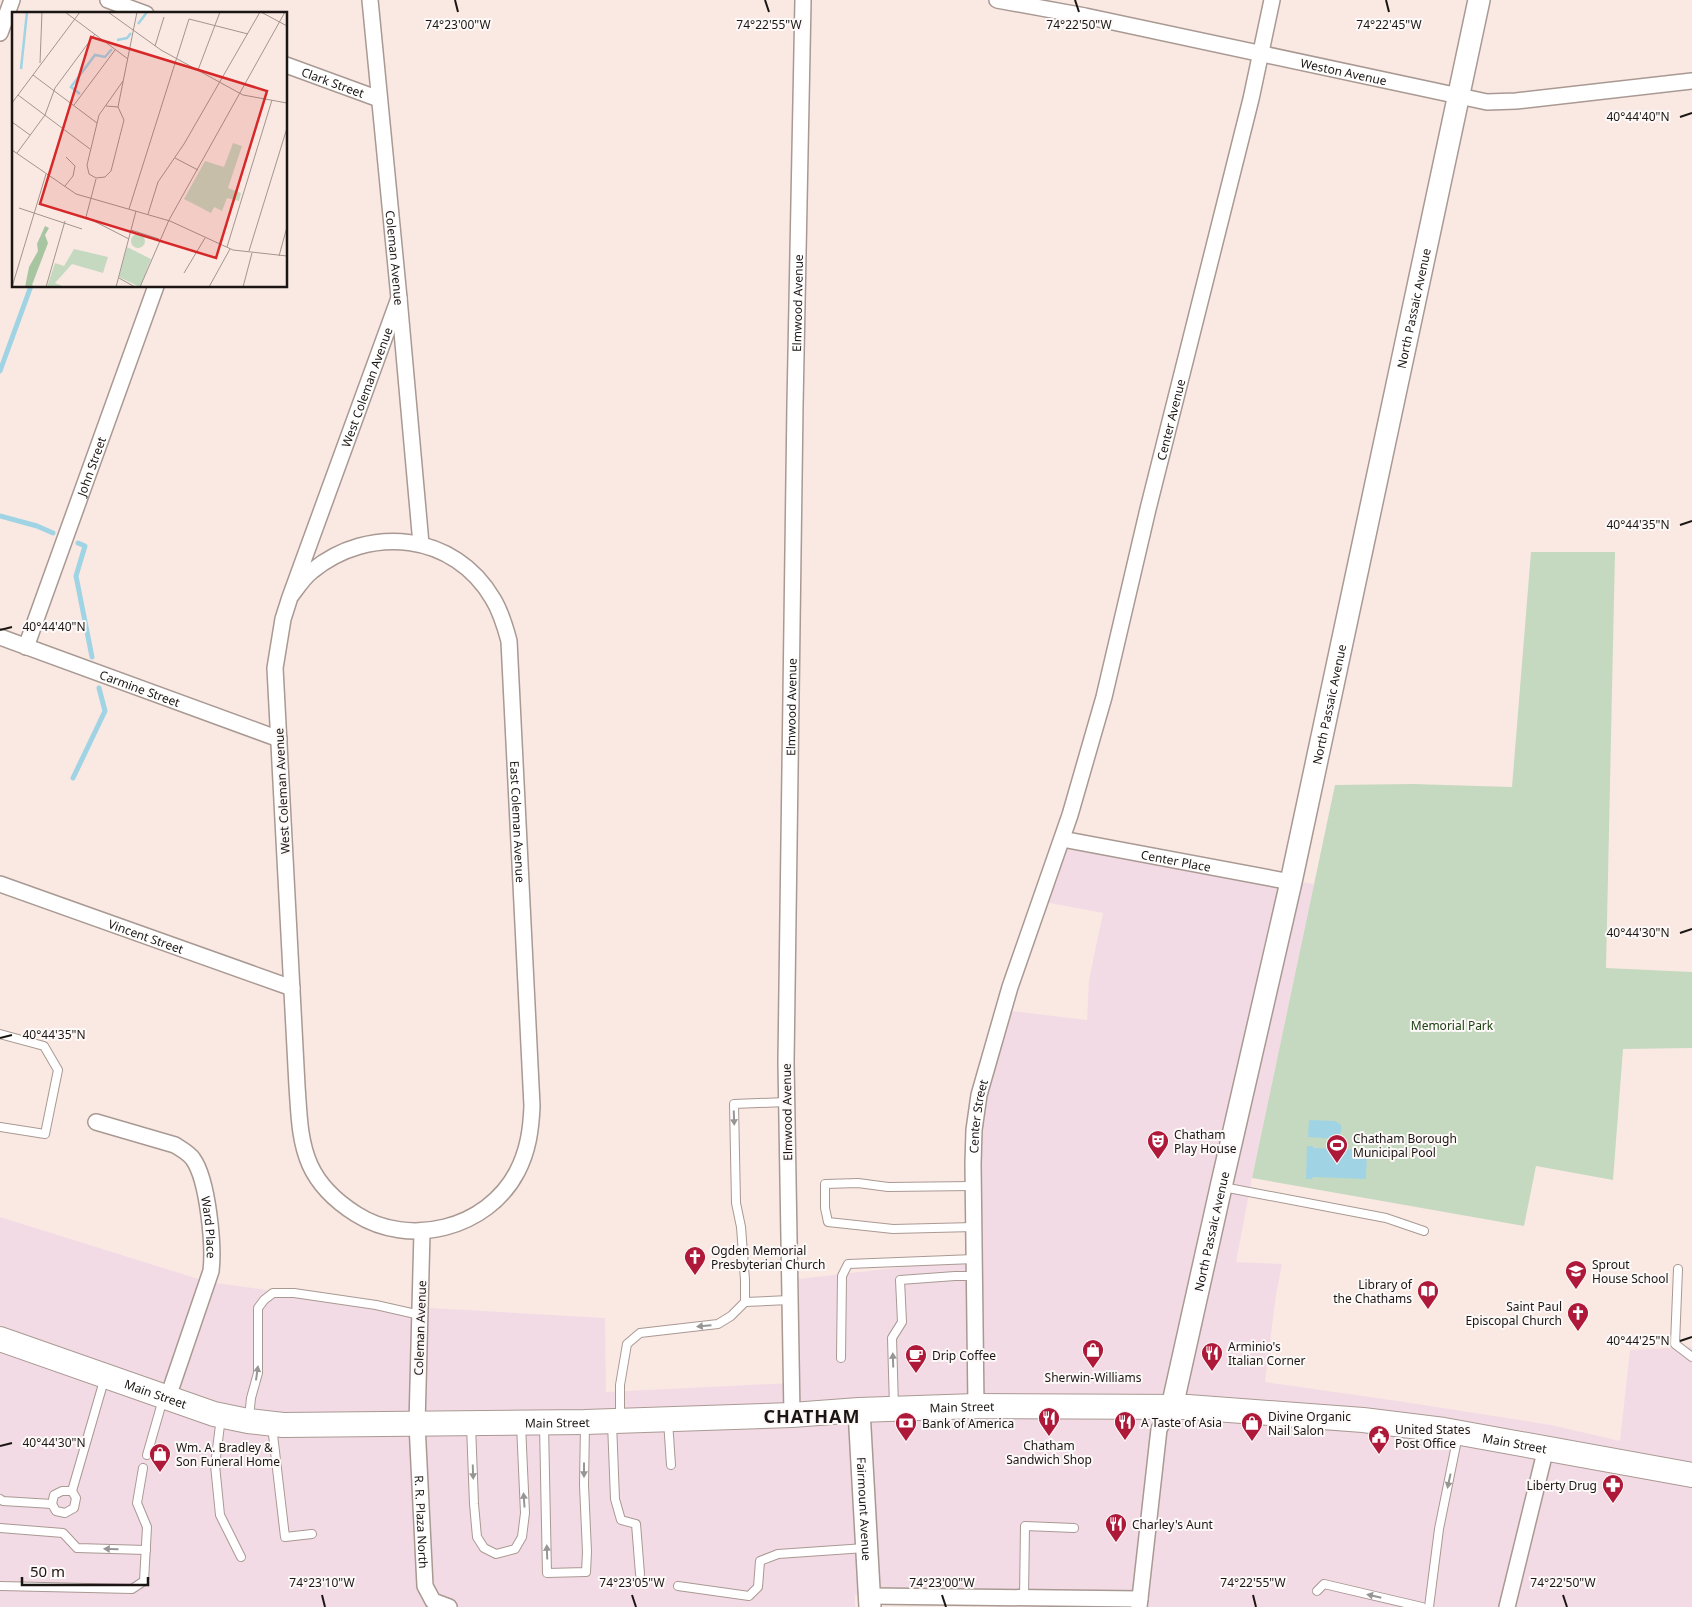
<svg xmlns="http://www.w3.org/2000/svg" width="1692" height="1607" font-family="'Noto Sans',sans-serif">
	<style>
		.commercial { fill: #f3dbe6 }
		.green { fill: #c5d9c0 }
		.water { fill: #a0d4e5 }
		.lines { fill: none; stroke-linecap: round; stroke-linejoin: round }
		.stream { stroke: #a0d4e5; stroke-width: 5 }
		.lane-casing { stroke: #a99993; stroke-width: 10 }
		.street-casing { stroke: #a99993; stroke-width: 18 }
		.secondary-casing { stroke: #a99993; stroke-width: 24 }
		.primary-casing { stroke: #a99993; stroke-width: 26 }
		.lane { stroke: #fff; stroke-width: 8 }
		.street { stroke: #fff; stroke-width: 15 }
		.secondary { stroke: #fff; stroke-width: 21 }
		.primary { stroke: #fff; stroke-width: 24 }
		.oneway { fill: #989695 }
		.ticks { fill: none; stroke: #1b1613; stroke-width: 2 }
		.labels { text-anchor: middle; dominant-baseline: central; stroke-width: 4; stroke-linejoin: round; paint-order: stroke }
		.street-label { font-size: 12px; fill: #1b1613; stroke: #fdf9f8 }
		.park-label { font-size: 12px; fill: #1b4110; stroke: #fdf9f8 }
		.poi-label { font-size: 12px; fill: #1b1613; stroke: #fdf9f8; text-anchor: start }
		.district-label { font-size: 18px; font-weight: bold; letter-spacing: 1px; fill: #1b1613; stroke: #fdf9f8 }
		.inset-river { fill: none; stroke: #a0d4e5; stroke-width: 2.5 }
		.inset-road { fill: none; stroke: #a1958f; stroke-width: 1 }
		.view { fill: #d62828; fill-opacity: 0.15; stroke: #d62828; stroke-width: 2.5 }
		.inset-edge { fill: none; stroke: #1b1613; stroke-width: 2.5 }
		.ticks-label { font-size: 12px; text-anchor: middle; fill: #1b1613; stroke: #fdf9f8; stroke-width: 4; stroke-linejoin: round; paint-order: stroke }
	</style>
	<rect width="100%" height="100%" fill="#fae9e2"/>
	<polygon class="commercial" points="1063,837 1314,884 1252,1178 1236,1262 1282,1264 1276,1295 1265,1382 1398,1401 1551,1425 1620,1441 1630,1350 1692,1347 1692,1607 1139,1607 1139,1599 855,1595 855,1607 0,1607 0,1217 208,1282 377,1305 605,1318 606,1392 791,1383 789,1280 974,1259 978,1098 1003,1010 1087,1020 1089,980 1103,913 1039,901"/>
	<polygon class="green" points="1531,552 1615,552 1606,968 1692,972 1692,1048 1623,1049 1613,1180 1536,1166 1524,1226 1252,1178 1335,785 1412,784 1512,787"/>
	<g class="water">
		<path d="M1309,1120L1335,1121L1341,1125C1345,1144 1319,1137 1308,1137Z"/>
		<polygon points="1307,1146 1313,1146 1313,1148 1367,1150 1366,1179 1313,1177 1312,1179 1306,1179"/>
	</g>
	<g class="lines">
		<g class="stream">
			<polyline points="0,371 31,286"/>
			<polyline points="0,516 37,526 53,533"/>
			<polyline points="78,543 85,546 76,576 92,657"/>
			<polyline points="73,778 105,711 99,688"/>
		</g>
		<g class="lane-casing">
			<g id="lane">
				<polyline points="0,1034 44,1046 58,1070 45,1134 0,1127"/>
				<polyline points="973,1186 888,1187 858,1183 825,1184 825,1208 828,1222 893,1229 974,1227"/>
				<polyline points="1223,1187 1386,1218 1424,1231"/>
				<polyline points="1678,1269 1675,1344 1692,1357"/>
				<polyline points="745,1302 789,1300"/>
				<polyline points="841,1358 842,1276 848,1264 974,1259"/>
				<polyline points="894,1407 892,1338 902,1322 900,1280 955,1276 974,1276"/>
				<polyline points="221,1417 215,1465 220,1515 241,1557"/>
				<polyline points="249,1417 251,1398 258,1373 258,1308 264,1300 273,1293 294,1293 376,1305 420,1315"/>
				<polyline points="620,1418 620,1385 627,1344 640,1333 718,1324 731,1316 745,1302 745,1280 741,1227 736,1203 734,1104 787,1102"/>
				<polyline points="668,1421 671,1465"/>
				<polyline points="612,1423 615,1499 621,1520 636,1524 640,1574"/>
				<polyline points="471,1425 474,1504 477,1537 484,1548 496,1554 515,1549 522,1537 525,1513 521,1425"/>
				<polyline points="544,1425 547,1573 586,1572 587,1552 584,1485 585,1424"/>
				<polyline points="272,1426 285,1537 312,1534"/>
				<polyline points="147,1455 163,1399"/>
				<polyline points="0,1499 3,1501 52,1504 56,1511 65,1513 74,1508 76,1498 72,1491 105,1377"/>
				<polyline points="52,1504 54,1495 62,1491 72,1491"/>
				<polyline points="0,1528 63,1533 77,1548 146,1550"/>
				<polyline points="0,1586 132,1589 144,1581 147,1527 137,1503 143,1468"/>
				<polyline points="678,1586 749,1596 758,1587 760,1561 778,1554 865,1548"/>
				<polyline points="1317,1591 1324,1584 1422,1607"/>
				<polyline points="1024,1598 1025,1526 1074,1528"/>
				<polyline points="1429,1607 1439,1529 1458,1435"/>
			</g>
		</g>
		<g class="street-casing">
			<g id="street">
				<polyline points="108,0 146,14"/>
				<path id="s1" d="M370,0L399,298L421,544"/>
				<path id="s2" d="M997,0L1085,16L1487,102L1516,101L1692,81"/>
				<polyline points="0,33 12,0"/>
				<path id="s3" d="M286,65L379,99"/>
				<path id="s4" d="M290,597C297,588 303,578 312,571C369,524 455,533 493,599C501,612 505,626 509,641L532,1106C531,1130 528,1151 517,1172C487,1229 409,1248 356,1214C337,1202 319,1185 310,1165C299,1140 299,1113 297,1086L275,668L283,619L290,597L399,298"/>
				<path id="s5" d="M0,637L279,739"/>
				<path id="s6" d="M26,647L156,286"/>
				<path id="s7" d="M1062,839L1291,882"/>
				<path id="s8" d="M0,884L292,988"/>
				<path id="s9" d="M96,1122L175,1145C181,1149 189,1153 193,1159C208,1180 214,1246 211,1271L168,1397"/>
				<path id="s10" d="M422,1232L417,1424L425,1586L433,1601L449,1607"/>
				<path id="s11" d="M976,1406L973,1164L974,1130L979,1095L1010,987L1070,815L1104,697L1148,509L1251,99L1272,0"/>
				<path id="s12" d="M792,1415L786,1062L795,405L803,0"/>
				<polyline points="870,1596 1140,1599"/>
				<polyline points="1139,1607 1159,1429 1172,1407"/>
				<polyline points="1507,1607 1546,1448"/>
			</g>
		</g>
		<g class="secondary-casing">
			<g id="secondary">
				<path id="s13" d="M1172,1407L1221,1187L1291,882L1479,0"/>
				<path id="s14" d="M859,1410L870,1607"/>
			</g>
		</g>
		<g class="primary-casing">
			<g id="primary">
				<path id="s15" d="M0,1339L214,1414L248,1421L283,1425L585,1422L792,1415L859,1410L976,1406L1188,1407L1363,1420L1444,1430L1692,1475"/>
			</g>
		</g>
		<use href="#lane" class="lane"/>
		<use href="#street" class="street"/>
		<use href="#secondary" class="secondary"/>
		<use href="#primary" class="primary"/>
	</g>
	<defs><path id="oneway-solid" d="M-6-.8H1V-3.2L6.5 0L1 3.2V.8H-6Z" transform="scale(1.25)"/></defs>
	<g class="oneway">
		<use href="#oneway-solid" transform="translate(734 1118) rotate(88)"/>
		<use href="#oneway-solid" transform="translate(704 1326) rotate(175)"/>
		<use href="#oneway-solid" transform="translate(893 1360) rotate(-92)"/>
		<use href="#oneway-solid" transform="translate(257 1373) rotate(-82)"/>
		<use href="#oneway-solid" transform="translate(584 1470) rotate(90)"/>
		<use href="#oneway-solid" transform="translate(473 1472) rotate(88)"/>
		<use href="#oneway-solid" transform="translate(1449 1481) rotate(102)"/>
		<use href="#oneway-solid" transform="translate(524 1500) rotate(-94)"/>
		<use href="#oneway-solid" transform="translate(111 1549) rotate(-178)"/>
		<use href="#oneway-solid" transform="translate(547 1552) rotate(-92)"/>
		<use href="#oneway-solid" transform="translate(1374 1596) rotate(-167)"/>
	</g>
	<path class="ticks" d="M455,0L458,12M765,0L769,12M1075,0L1079,12M1386,0L1389,12M1680,117L1692,113M1680,525L1692,521M0,630L12,627M1680,933L1692,929M0,1038L12,1035M1680,1341L1692,1337M0,1446L12,1443M322,1595L325,1607M632,1595L636,1607M942,1595L946,1607M1253,1595L1256,1607M1563,1595L1567,1607"/>
	<defs>
		<g id="theatre-pin" transform="scale(1.125)"><path d="M0 17L-7.5 6A9.5 9.5 0 1 1 7.5 6Z" fill="#ae193a" stroke="#fdf9f8"/><path d="M-5-5.5Q0-4 5-5.5V0Q5 5 0 6Q-5 5-5 0ZM-3.3-2.5H-1v1.5H-3.3ZM1-2.5H3.3v1.5H1ZM-2.8 1Q0 5.5 2.8 1Z" fill="#fff"/></g>
		<g id="stadium-pin" transform="scale(1.125)"><path d="M0 17L-7.5 6A9.5 9.5 0 1 1 7.5 6Z" fill="#ae193a" stroke="#fdf9f8"/><path d="M0-5a6.5 5 0 1 0 0 10a6.5 5 0 1 0 0-10ZM-3.5-1.8h7v3.6h-7Z" fill="#fff"/></g>
		<g id="church-pin" transform="scale(1.125)"><path d="M0 17L-7.5 6A9.5 9.5 0 1 1 7.5 6Z" fill="#ae193a" stroke="#fdf9f8"/><path d="M-1.2-6h2.4v3.5h3.3v2.4h-3.3V6h-2.4V-.1h-3.3v-2.4h3.3Z" fill="#fff"/></g>
		<g id="school-pin" transform="scale(1.125)"><path d="M0 17L-7.5 6A9.5 9.5 0 1 1 7.5 6Z" fill="#ae193a" stroke="#fdf9f8"/><path d="M0-5L7-2L0 1L-7-2ZM-4 1L0 2.5L4 1V4Q0 6-4 4Z" fill="#fff"/></g>
		<g id="library-pin" transform="scale(1.125)"><path d="M0 17L-7.5 6A9.5 9.5 0 1 1 7.5 6Z" fill="#ae193a" stroke="#fdf9f8"/><path d="M-6-4Q-3-5.5-.7-3.5V5Q-3 3-6 4ZM6-4Q3-5.5 .7-3.5V5Q3 3 6 4Z" fill="#fff"/></g>
		<g id="shop-pin" transform="scale(1.125)"><path d="M0 17L-7.5 6A9.5 9.5 0 1 1 7.5 6Z" fill="#ae193a" stroke="#fdf9f8"/><path d="M-5-2.5h2.3a2.7 3.5 0 0 1 5.4 0H5L5.5 6h-11ZM-1.5-2.5h3a1.5 2.3 0 0 0-3 0Z" fill="#fff"/></g>
		<g id="restaurant-pin" transform="scale(1.125)"><path d="M0 17L-7.5 6A9.5 9.5 0 1 1 7.5 6Z" fill="#ae193a" stroke="#fdf9f8"/><path d="M-5-6h1v4h1v-4h1v4h1v-4h1v5L-1.5 .5V6h-2V.5L-5-1ZM5-6V6H3V1.5H1.5Q1.5-4 5-6Z" fill="#fff"/></g>
		<g id="cafe-pin" transform="scale(1.125)"><path d="M0 17L-7.5 6A9.5 9.5 0 1 1 7.5 6Z" fill="#ae193a" stroke="#fdf9f8"/><path d="M-5.5-4.5H6V0H3Q3 3.5 0 3.5H-2.5Q-5.5 3.5-5.5 0ZM3-3.2v2h1.7v-2ZM-6 4.5H4V6H-6Z" fill="#fff"/></g>
		<g id="bank-pin" transform="scale(1.125)"><path d="M0 17L-7.5 6A9.5 9.5 0 1 1 7.5 6Z" fill="#ae193a" stroke="#fdf9f8"/><path d="M-6-4H6V4H-6ZM0-2.3a2.3 2.3 0 1 0 0 4.6a2.3 2.3 0 1 0 0-4.6Z" fill="#fff"/></g>
		<g id="civic-pin" transform="scale(1.125)"><path d="M0 17L-7.5 6A9.5 9.5 0 1 1 7.5 6Z" fill="#ae193a" stroke="#fdf9f8"/><path d="M-.6-6.5H3V-4.5H.6V-3L4-1V1h2V6H-6V1h2V-1L-.6-3ZM-1.2 2.5V6h2.4V2.5Z" fill="#fff"/></g>
		<g id="pharmacy-pin" transform="scale(1.125)"><path d="M0 17L-7.5 6A9.5 9.5 0 1 1 7.5 6Z" fill="#ae193a" stroke="#fdf9f8"/><path d="M-2-6h4v4h4v4h-4v4h-4v-4h-4v-4h4Z" fill="#fff"/></g>
	</defs>
	<g fill-rule="evenodd">
		<use href="#theatre-pin" x="1158" y="1141"/>
		<use href="#stadium-pin" x="1337" y="1145"/>
		<use href="#church-pin" x="695" y="1257"/>
		<use href="#school-pin" x="1576" y="1271"/>
		<use href="#library-pin" x="1428" y="1291"/>
		<use href="#church-pin" x="1578" y="1313"/>
		<use href="#shop-pin" x="1093" y="1350"/>
		<use href="#restaurant-pin" x="1212" y="1353"/>
		<use href="#cafe-pin" x="916" y="1355"/>
		<use href="#restaurant-pin" x="1049" y="1418"/>
		<use href="#restaurant-pin" x="1125" y="1422"/>
		<use href="#bank-pin" x="906" y="1423"/>
		<use href="#shop-pin" x="1252" y="1423"/>
		<use href="#civic-pin" x="1379" y="1436"/>
		<use href="#shop-pin" x="160" y="1454"/>
		<use href="#pharmacy-pin" x="1613" y="1485"/>
		<use href="#restaurant-pin" x="1116" y="1524"/>
	</g>
	<g class="labels">
		<g class="street-label">
			<text stroke="none"><textPath href="#s2" startOffset="354">Weston Avenue</textPath></text>
			<text stroke="none"><textPath href="#s3" startOffset="50">Clark Street</textPath></text>
			<text stroke="none"><textPath href="#s1" startOffset="259">Coleman Avenue</textPath></text>
			<text stroke="none"><textPath href="#s12" startOffset="1112">Elmwood Avenue</textPath></text>
			<text stroke="none"><textPath href="#s13" startOffset="1125">North Passaic Avenue</textPath></text>
			<text stroke="none"><textPath href="#s4" startOffset="1871">West Coleman Avenue</textPath></text>
			<text stroke="none"><textPath href="#s11" startOffset="1014">Center Avenue</textPath></text>
			<text stroke="none"><textPath href="#s6" startOffset="192">John Street</textPath></text>
			<text stroke="none"><textPath href="#s5" startOffset="149">Carmine Street</textPath></text>
			<text stroke="none"><textPath href="#s13" startOffset="720">North Passaic Avenue</textPath></text>
			<text stroke="none"><textPath href="#s12" startOffset="708">Elmwood Avenue</textPath></text>
			<text transform="translate(282 791) rotate(-93)">West Coleman Avenue</text>
			<text stroke="none"><textPath href="#s4" startOffset="469">East Coleman Avenue</textPath></text>
			<text stroke="none"><textPath href="#s7" startOffset="116">Center Place</textPath></text>
			<text stroke="none"><textPath href="#s8" startOffset="155">Vincent Street</textPath></text>
			<text transform="translate(787 1112) rotate(-91)">Elmwood Avenue</text>
			<text stroke="none"><textPath href="#s11" startOffset="290">Center Street</textPath></text>
			<text stroke="none"><textPath href="#s9" startOffset="176">Ward Place</textPath></text>
			<text stroke="none"><textPath href="#s13" startOffset="180">North Passaic Avenue</textPath></text>
			<text transform="translate(420 1328) rotate(-88)">Coleman Avenue</text>
			<text stroke="none"><textPath href="#s15" startOffset="165">Main Street</textPath></text>
			<text stroke="none"><textPath href="#s15" startOffset="976">Main Street</textPath></text>
			<text stroke="none"><textPath href="#s15" startOffset="571">Main Street</textPath></text>
			<text stroke="none"><textPath href="#s15" startOffset="1531">Main Street</textPath></text>
			<text stroke="none"><textPath href="#s14" startOffset="99">Fairmount Avenue</textPath></text>
			<text stroke="none"><textPath href="#s10" startOffset="290">R. R. Plaza North</textPath></text>
		</g>
		<g class="park-label">
			<text x="1452" y="1025">Memorial Park</text>
		</g>
		<g class="poi-label">
			<text x="1174" y="1134">Chatham<tspan x="1174" dy="14">Play House</tspan></text>
			<text x="1353" y="1138">Chatham Borough<tspan x="1353" dy="14">Municipal Pool</tspan></text>
			<text x="711" y="1250">Ogden Memorial<tspan x="711" dy="14">Presbyterian Church</tspan></text>
			<text x="1592" y="1264">Sprout<tspan x="1592" dy="14">House School</tspan></text>
			<text x="1412" y="1284" text-anchor="end">Library of<tspan x="1412" dy="14">the Chathams</tspan></text>
			<text x="1562" y="1306" text-anchor="end">Saint Paul<tspan x="1562" dy="14">Episcopal Church</tspan></text>
			<text x="1228" y="1346">Arminio's<tspan x="1228" dy="14">Italian Corner</tspan></text>
			<text x="932" y="1355">Drip Coffee</text>
			<text x="1093" y="1377" text-anchor="middle">Sherwin-Williams</text>
			<text x="1268" y="1416">Divine Organic<tspan x="1268" dy="14">Nail Salon</tspan></text>
			<text x="1141" y="1422">A Taste of Asia</text>
			<text x="922" y="1423">Bank of America</text>
			<text x="1395" y="1429">United States<tspan x="1395" dy="14">Post Office</tspan></text>
			<text x="1049" y="1445" text-anchor="middle">Chatham<tspan x="1049" dy="14">Sandwich Shop</tspan></text>
			<text x="176" y="1447">Wm. A. Bradley &amp;<tspan x="176" dy="14">Son Funeral Home</tspan></text>
			<text x="1597" y="1485" text-anchor="end">Liberty Drug</text>
			<text x="1132" y="1524">Charley's Aunt</text>
		</g>
		<g class="district-label">
			<text x="812" y="1416">CHATHAM</text>
		</g>
	</g>
	<g transform="translate(12 12)">
		<rect width="275" height="275" fill="#fae9e2"/>
		<path d="M221,131L230,134L216,176L229,181L227,189L215,186L210,199L202,195L199,201L172,187L193,149L212,155ZM119 229a7 7 0 1 1 14 0a7 7 0 1 1-14 0ZM115,235L139,247L128,275L107,265ZM62,237L96,245L91,261L60,252L43,271L53,275H35L43,251L52,254Z" fill="#c5d9c0"/>
		<path d="M33,214L37,216L33,223L36,231L20,273L23,275H13L17,255L26,239L25,232Z" fill="#a8c5a1"/>
		<path class="inset-river" d="M126,12L135,0M105,28L115,26L119,21M9,57L15,0M68,82L59,75L83,43L93,45L100,37"/>
		<path class="inset-road" d="M53,0L116,47M96,0L149,38L231,83L275,91M249,0L275,14M143,34L152,5M28,51L30,0M186,58L208,0M21,63L85,111M6,83L78,137M0,91L68,0M62,93L103,38M106,95L125,0M0,110L18,123M0,138L64,182L158,209L221,238L275,244M5,141L33,103L43,76L83,22M163,146L186,158M84,166L77,162L75,153L87,103L111,69M84,166L93,165L99,159L112,108L106,95L94,94M84,167L74,205L117,227M53,174L61,164L63,154L54,145M7,196L70,217M117,197L177,7L236,22M136,202L146,170L172,132L248,0M157,208L273,0M119,218L147,227M215,235L260,88M237,239L275,116M267,244L275,215M172,261L193,226M107,266L123,275M0,275L34,162M34,275L53,209M104,275L124,199M128,275L157,208M197,275L218,237M231,275L240,241"/>
		<path class="view" d="M79,25L255,79L204,246L28,192Z"/>
		<rect width="275" height="275" class="inset-edge"/>
	</g>
	<g class="ticks-label">
		<text x="458" y="29">74°23'00"W</text>
		<text x="769" y="29">74°22'55"W</text>
		<text x="1079" y="29">74°22'50"W</text>
		<text x="1389" y="29">74°22'45"W</text>
		<text x="1638" y="121">40°44'40"N</text>
		<text x="1638" y="529">40°44'35"N</text>
		<text x="54" y="631">40°44'40"N</text>
		<text x="1638" y="937">40°44'30"N</text>
		<text x="54" y="1039">40°44'35"N</text>
		<text x="1638" y="1345">40°44'25"N</text>
		<text x="54" y="1447">40°44'30"N</text>
		<text x="322" y="1587">74°23'10"W</text>
		<text x="632" y="1587">74°23'05"W</text>
		<text x="942" y="1587">74°23'00"W</text>
		<text x="1253" y="1587">74°22'55"W</text>
		<text x="1563" y="1587">74°22'50"W</text>
	</g>
	<path d="M22 1577v8h126v-8" fill="none" stroke="#1b1613" stroke-width="2.5"/>
	<text x="30" y="1577" font-size="15" fill="#1b1613" stroke="#fdf9f8" stroke-width="4" paint-order="stroke">50 m</text>
</svg>
